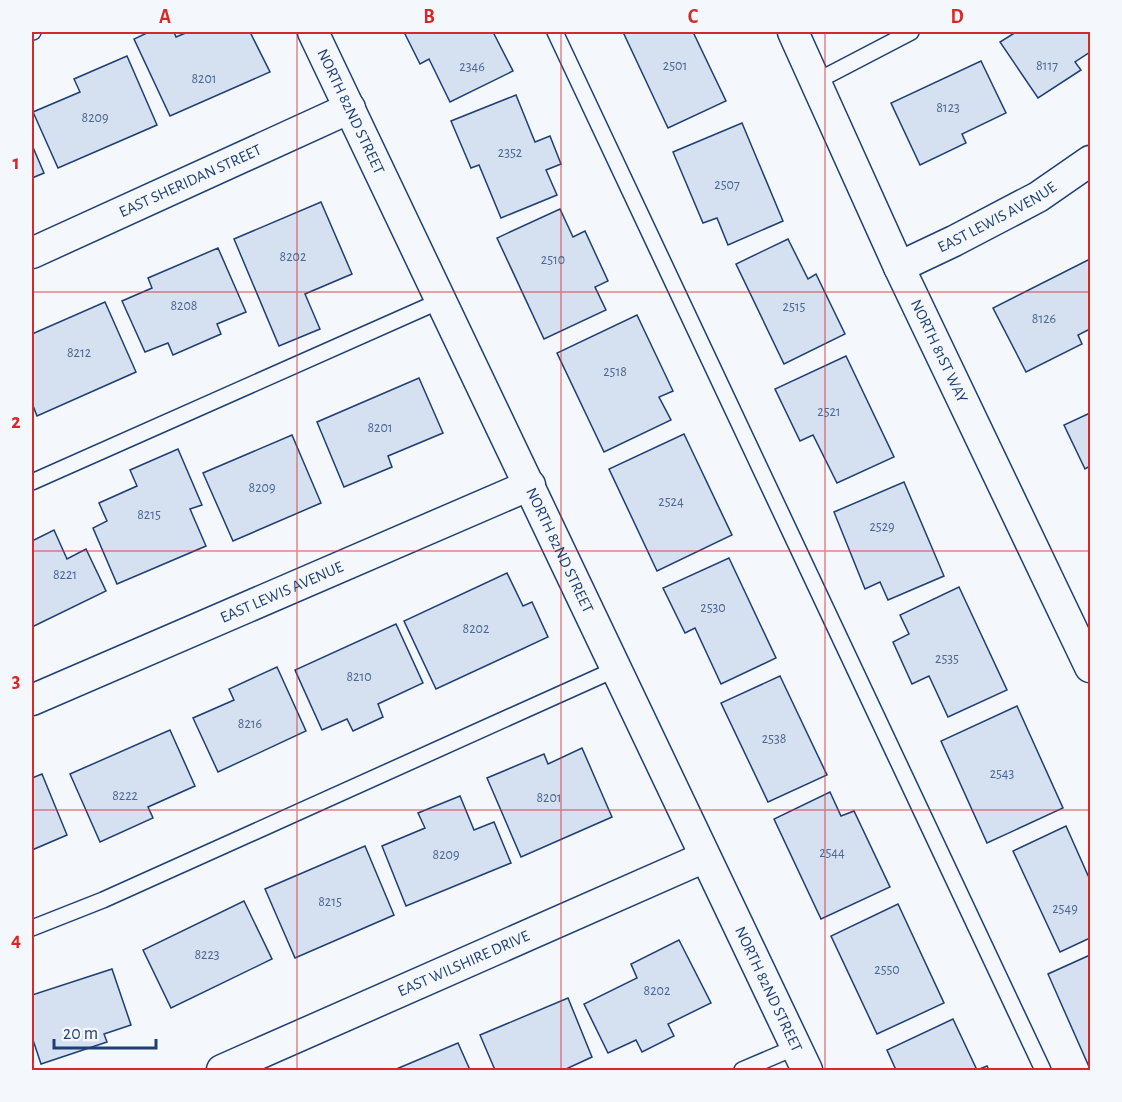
<svg xmlns="http://www.w3.org/2000/svg" width="1122" height="1102" font-family="'Alegreya Sans',sans-serif">
	<style>
		.building { fill: #d5e0f0; stroke: #1d3f73; stroke-width: 1.5 }
		.lines { fill: none; stroke-linecap: round; stroke-linejoin: round }
		.lane-casing { stroke: #1d3f73; stroke-width: 18 }
		.street-casing { stroke: #1d3f73; stroke-width: 33 }
		.lane { stroke: #f4f7fb; stroke-width: 15 }
		.street { stroke: #f4f7fb; stroke-width: 30 }
		.grid { fill: none; stroke: #d62828; stroke-width: 1.5; stroke-opacity: 0.55 }
		.labels { text-anchor: middle; dominant-baseline: central; stroke-width: 4.5; stroke-linejoin: round; paint-order: stroke }
		.number-label { font-size: 14px; fill: #4b6792 }
		.street-label { font-size: 16px; fill: #1d3f73; stroke: #f4f7fb }
		.neatline { fill: none; stroke: #d62828; stroke-width: 2 }
		.grid-label { font-size: 20px; text-anchor: middle; font-weight: bold; fill: #d62828 }
	</style>
	<rect width="100%" height="100%" fill="#f4f7fb"/>
	<g class="building">
		<polygon points="149,32 174,32 176,37 188,32 250,32 270,72 170,116 134,39"/>
		<polygon points="404,32 493,32 513,71 450,102 429,59 420,64"/>
		<polygon points="623,32 693,32 726,101 668,128"/>
		<polygon points="1016,32 1090,32 1090,52 1075,62 1081,70 1038,98 1000,42"/>
		<polygon points="127,56 157,125 58,168 33,112 80,92 74,79"/>
		<polygon points="981,61 1006,113 962,134 966,143 920,165 891,103"/>
		<polygon points="516,95 535,142 550,136 561,164 546,170 557,195 501,218 479,165 471,168 451,121"/>
		<polygon points="742,123 783,221 728,245 717,218 703,223 673,152"/>
		<polygon points="32,145 44,173 32,178"/>
		<polygon points="321,202 352,274 305,294 320,329 279,346 234,239"/>
		<polygon points="560,209 573,237 585,231 608,281 595,287 606,310 544,339 497,238"/>
		<polygon points="788,239 808,279 816,274 845,334 784,364 736,264"/>
		<polygon points="218,248 246,312 217,324 221,334 173,355 168,343 145,352 122,301 152,288 148,278"/>
		<polygon points="1090,259 1090,329 1078,335 1082,344 1026,372 993,308"/>
		<polygon points="105,302 136,372 37,416 32,403 32,334"/>
		<polygon points="637,315 673,391 659,397 671,420 604,452 557,353"/>
		<polygon points="846,356 894,457 837,483 813,435 800,441 775,389"/>
		<polygon points="419,378 443,433 388,456 392,467 344,487 317,422"/>
		<polygon points="1090,413 1090,466 1085,469 1064,425"/>
		<polygon points="684,434 732,535 657,571 609,469"/>
		<polygon points="292,435 321,503 233,541 203,473"/>
		<polygon points="178,449 202,505 190,509 206,546 117,584 93,528 107,521 99,503 137,486 130,470"/>
		<polygon points="904,482 944,576 888,600 880,582 865,589 834,512"/>
		<polygon points="54,530 67,559 86,549 106,591 32,627 32,541"/>
		<polygon points="729,558 776,658 721,684 695,628 685,633 663,588"/>
		<polygon points="507,573 523,606 532,602 548,637 436,689 404,621"/>
		<polygon points="959,587 1007,690 948,717 929,676 912,684 893,642 909,634 900,615"/>
		<polygon points="396,624 423,683 378,704 383,717 353,731 347,719 322,730 295,670"/>
		<polygon points="277,667 306,731 218,772 193,718 234,700 229,689"/>
		<polygon points="780,676 827,775 768,802 721,703"/>
		<polygon points="1017,706 1063,808 987,843 941,741"/>
		<polygon points="170,730 195,786 148,807 153,818 100,842 70,774"/>
		<polygon points="582,748 612,817 521,857 487,778 544,754 548,764"/>
		<polygon points="42,774 67,835 32,850 32,778"/>
		<polygon points="830,792 841,816 854,811 890,887 821,919 774,819"/>
		<polygon points="460,796 474,830 494,822 511,863 406,906 382,846 425,828 418,813"/>
		<polygon points="1066,826 1090,880 1090,938 1060,952 1013,851"/>
		<polygon points="365,846 394,915 295,958 265,889"/>
		<polygon points="244,901 272,959 171,1008 143,950"/>
		<polygon points="898,904 944,1003 877,1034 831,936"/>
		<polygon points="679,940 711,1003 668,1024 674,1036 642,1052 636,1040 608,1053 584,1004 637,978 631,964"/>
		<polygon points="1090,955 1090,1069 1048,974"/>
		<polygon points="112,969 131,1025 104,1034 107,1042 41,1064 32,1037 32,995"/>
		<polygon points="568,998 592,1057 566,1069 566,1070 495,1070 480,1035"/>
		<polygon points="953,1019 977,1070 987,1066 989,1070 896,1070 887,1050"/>
		<polygon points="458,1043 470,1070 394,1070"/>
	</g>
	<g class="lines">
		<g class="lane-casing">
			<g id="lane">
				<polyline points="32,32 33,32"/>
				<polyline points="555,32 1043,1070"/>
				<polyline points="817,81 911,32"/>
				<polyline points="32,482 442,300"/>
				<polyline points="32,928 103,900 616,669"/>
				<polyline points="742,1070 796,1047"/>
			</g>
		</g>
		<g class="street-casing">
			<g id="street">
				<path id="s1" d="M313,32L807,1070"/>
				<path id="s2" d="M793,32L899,267L1090,667"/>
				<path id="s3" d="M32,253L350,108"/>
				<path id="s4" d="M899,267L954,241L1038,197L1090,161"/>
				<path id="s5" d="M32,700L530,485"/>
				<path id="s6" d="M222,1070L705,857"/>
			</g>
		</g>
		<use href="#lane" class="lane"/>
		<use href="#street" class="street"/>
	</g>
	<path class="grid" d="M297,32V1070M561,32V1070M825,32V1070M32,292H1090M32,551H1090M32,810H1090"/>
	<g class="labels">
		<g class="number-label">
			<text x="675" y="66">2501</text>
			<text x="1047" y="66">8117</text>
			<text x="472" y="67">2346</text>
			<text x="204" y="79">8201</text>
			<text x="948" y="108">8123</text>
			<text x="95" y="118">8209</text>
			<text x="510" y="153">2352</text>
			<text x="727" y="185">2507</text>
			<text x="293" y="257">8202</text>
			<text x="553" y="260">2510</text>
			<text x="184" y="306">8208</text>
			<text x="794" y="307">2515</text>
			<text x="1044" y="319">8126</text>
			<text x="79" y="353">8212</text>
			<text x="615" y="372">2518</text>
			<text x="829" y="412">2521</text>
			<text x="380" y="428">8201</text>
			<text x="262" y="488">8209</text>
			<text x="671" y="502">2524</text>
			<text x="149" y="515">8215</text>
			<text x="882" y="527">2529</text>
			<text x="65" y="575">8221</text>
			<text x="713" y="608">2530</text>
			<text x="476" y="629">8202</text>
			<text x="947" y="659">2535</text>
			<text x="359" y="677">8210</text>
			<text x="250" y="724">8216</text>
			<text x="774" y="739">2538</text>
			<text x="1002" y="774">2543</text>
			<text x="125" y="796">8222</text>
			<text x="549" y="798">8201</text>
			<text x="832" y="853">2544</text>
			<text x="446" y="855">8209</text>
			<text x="330" y="902">8215</text>
			<text x="1065" y="909">2549</text>
			<text x="207" y="955">8223</text>
			<text x="887" y="970">2550</text>
			<text x="657" y="991">8202</text>
		</g>
		<g class="street-label">
			<text stroke="none"><textPath href="#s1" startOffset="88">NORTH 82ND STREET</textPath></text>
			<text stroke="none"><textPath href="#s3" startOffset="174">EAST SHERIDAN STREET</textPath></text>
			<text stroke="none"><textPath href="#s4" startOffset="110">EAST LEWIS AVENUE</textPath></text>
			<text stroke="none"><textPath href="#s2" startOffset="351">NORTH 81ST WAY</textPath></text>
			<text stroke="none"><textPath href="#s1" startOffset="574">NORTH 82ND STREET</textPath></text>
			<text stroke="none"><textPath href="#s5" startOffset="272">EAST LEWIS AVENUE</textPath></text>
			<text stroke="none"><textPath href="#s6" startOffset="264">EAST WILSHIRE DRIVE</textPath></text>
			<text stroke="none"><textPath href="#s1" startOffset="1060">NORTH 82ND STREET</textPath></text>
		</g>
	</g>
	<rect width="1122" height="1102" fill="none" stroke="#f4f7fb" stroke-width="66"/>
	<path d="M54 1039v9h102v-9" fill="none" stroke="#1d3f73" stroke-width="3"/>
	<text x="63" y="1039" font-size="18" fill="#1d3f73" stroke="#f4f7fb" stroke-width="4.5" paint-order="stroke">20 m</text>
	<rect x="33" y="33" width="1056" height="1036" class="neatline"/>
	<g class="grid-label">
		<text x="165" y="23">A</text>
		<text x="429" y="23">B</text>
		<text x="693" y="23">C</text>
		<text x="957" y="23">D</text>
		<text x="16" y="169">1</text>
		<text x="16" y="428">2</text>
		<text x="16" y="687">3</text>
		<text x="16" y="946">4</text>
	</g>
</svg>
